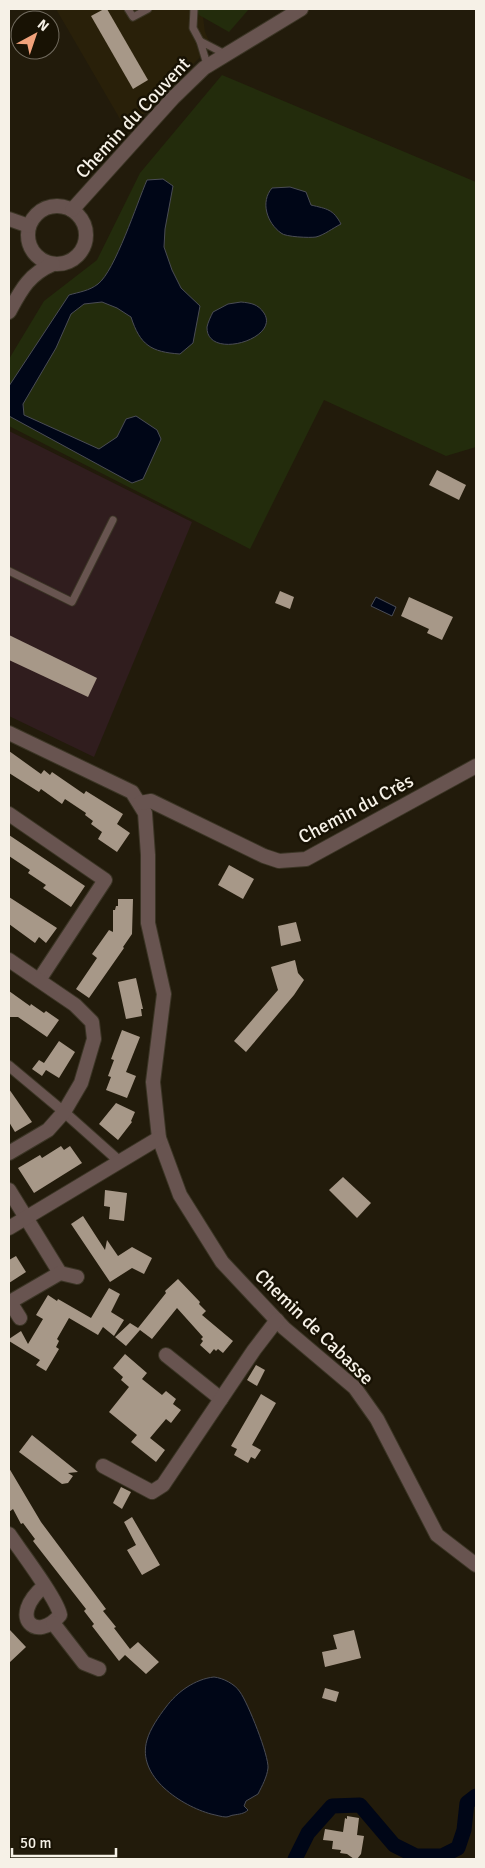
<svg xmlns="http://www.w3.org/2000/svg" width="485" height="1868" font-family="Signika,sans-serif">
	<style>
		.industrial { fill: #301d1e }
		.built { fill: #292009 }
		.green { fill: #232c0c }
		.water { fill: #000617; stroke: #4a4c55 }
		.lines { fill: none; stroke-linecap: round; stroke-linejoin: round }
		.canal { stroke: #000617; stroke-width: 15 }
		.building { fill: #a79888 }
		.service-casing { stroke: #3b3525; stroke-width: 9 }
		.pedestrian-casing { stroke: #3b3525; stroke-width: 12 }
		.minor-casing { stroke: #3b3525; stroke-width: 16 }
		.service { stroke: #685450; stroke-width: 7 }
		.pedestrian { stroke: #685450; stroke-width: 10 }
		.minor { stroke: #685450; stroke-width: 14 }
		.labels { text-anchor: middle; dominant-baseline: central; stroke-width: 5; stroke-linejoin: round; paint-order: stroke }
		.street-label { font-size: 19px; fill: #f6f1e7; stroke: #181204 }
	</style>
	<rect width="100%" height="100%" fill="#221b0b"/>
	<polygon class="industrial" points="9,431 192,522 94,757 9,716"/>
	<polygon class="built" points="56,9 202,9 205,32 209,41 208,49 127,131"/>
	<g class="green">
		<polygon points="197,9 249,9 229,32 199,15"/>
		<polygon points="222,75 476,182 476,447 446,456 324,400 250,549 9,426 9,359 44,301 97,260 140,173"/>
	</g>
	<g class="water">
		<path d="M163,179L173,186L165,229L164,247L172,270L181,288L200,306L193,343L180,354C151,352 140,345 131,317L117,308L102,302L84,304L71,314L56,348L23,404L24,415L99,449L117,437L126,419L136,416L157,430L161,439L143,479L132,483L9,416V386L69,295C79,292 89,291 98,284C115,271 137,203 147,180Z"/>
		<path d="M290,187L306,192L311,205C327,209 333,209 341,224C333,228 324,235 316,237C310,238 285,237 281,233C267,223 260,202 272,188Z"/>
		<path d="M241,302C251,303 258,304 264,313C281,339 206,361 207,327C208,322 211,316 213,312L228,304Z"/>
		<polygon points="376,597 396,607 392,616 371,606"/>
		<path d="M214,1677C223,1678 235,1684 240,1692C248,1703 269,1756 268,1768C267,1777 262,1786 258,1794L246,1801L244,1806L248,1810C244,1814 239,1814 234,1815C231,1815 229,1817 226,1817C222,1817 216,1815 211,1814C182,1806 136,1777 147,1740C150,1729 159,1716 166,1707C177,1692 195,1679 214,1677Z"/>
	</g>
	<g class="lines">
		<polyline class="canal" points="295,1859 308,1833 332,1806 360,1805 394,1845 416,1856 442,1856 458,1848 464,1830 467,1803 476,1796"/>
	</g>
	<g class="building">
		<polygon points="104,9 107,9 148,80 133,89 91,16"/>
		<polygon points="437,470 466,485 459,500 429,485"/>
		<polygon points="280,591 294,597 290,609 275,603"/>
		<polygon points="409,597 453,617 442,640 427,633 429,629 401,616"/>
		<polygon points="9,635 97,678 88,697 9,660"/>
		<polygon points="9,751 41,774 44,770 50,775 52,772 84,794 86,791 123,814 117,824 130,833 117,852 98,839 102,832 91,824 93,821 85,815 86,813 65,799 62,804 41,789 39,792 9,773"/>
		<polygon points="9,835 85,886 71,907 43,888 46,885 28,873 30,870 9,856"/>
		<polygon points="229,865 254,879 243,899 218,885"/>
		<polygon points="9,897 57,928 46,943 39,937 35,943 9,924"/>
		<polygon points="118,899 133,899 132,934 123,947 124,948 89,998 76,989 97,958 92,954 109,930 113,932 113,910 115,910 116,906 118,906"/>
		<polygon points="296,922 301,941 281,946 278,926"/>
		<polygon points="295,960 298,973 304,980 294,995 246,1052 234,1041 278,990 271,967"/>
		<polygon points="136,978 143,1009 141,1009 142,1016 126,1019 118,982"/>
		<polygon points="9,991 30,1006 31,1004 44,1013 46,1011 59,1020 47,1037 18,1017 9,1017"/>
		<polygon points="122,1030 140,1037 126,1072 136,1076 127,1098 106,1090 111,1077 108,1076 114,1060 111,1059"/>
		<polygon points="59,1041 75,1052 59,1078 46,1070 42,1076 32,1069 39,1060 44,1063"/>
		<polygon points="9,1089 32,1122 15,1132 9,1122"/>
		<polygon points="116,1103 135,1112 131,1121 132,1122 118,1140 99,1124"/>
		<polygon points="61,1146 64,1150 70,1146 82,1163 34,1193 18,1168 40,1155 42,1158"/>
		<polygon points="343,1177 371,1203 357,1218 329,1190"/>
		<polygon points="105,1190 127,1193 124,1221 109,1219 110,1207 104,1206"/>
		<polygon points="83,1216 105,1250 107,1240 118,1256 132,1247 152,1258 144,1274 132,1268 110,1282 71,1224"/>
		<polygon points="16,1256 26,1272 9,1283 9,1260"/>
		<polygon points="178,1279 200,1302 199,1304 206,1311 202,1315 233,1341 223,1353 218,1349 216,1351 214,1349 210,1354 200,1345 203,1341 201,1339 203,1337 177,1308 152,1339 140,1330 126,1346 115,1337 130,1323 138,1328 166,1293 165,1291"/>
		<polygon points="109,1288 120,1294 111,1312 124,1320 114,1336 103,1327 98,1335 69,1318 57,1339 59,1341 56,1347 59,1349 46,1371 36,1365 40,1360 9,1341 9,1339 21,1331 28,1344 43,1319 36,1315 48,1295 57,1301 58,1299 91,1318"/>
		<polygon points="125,1354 147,1373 142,1379 162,1395 166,1391 176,1399 173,1404 181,1410 171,1423 166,1419 150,1438 165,1450 156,1462 131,1442 137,1435 109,1412 129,1387 121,1380 123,1377 113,1368"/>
		<polygon points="256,1365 265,1370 257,1386 247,1380"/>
		<polygon points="261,1394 276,1403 252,1445 261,1450 255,1459 251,1457 248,1463 234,1455 237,1449 231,1446"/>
		<polygon points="32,1435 78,1472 68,1473 73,1476 68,1483 62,1484 19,1452"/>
		<polygon points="9,1468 41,1522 106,1609 103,1611 116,1627 114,1628 130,1649 138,1642 159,1662 146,1674 125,1655 119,1661 92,1626 94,1624 84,1611 86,1609 33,1541 35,1539 23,1523 21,1524 13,1509 9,1512"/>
		<polygon points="121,1487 131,1492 122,1509 113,1503"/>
		<polygon points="132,1517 160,1565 142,1575 127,1550 136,1545 124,1522"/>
		<polygon points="9,1629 26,1647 9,1663"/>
		<polygon points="354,1630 361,1658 325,1667 322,1652 337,1649 333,1635"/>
		<polygon points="325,1688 339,1692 336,1702 322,1698"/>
		<polygon points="347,1816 359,1818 357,1835 364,1836 361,1854 357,1859 354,1859 347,1854 340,1853 341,1850 332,1849 333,1841 323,1840 325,1829 343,1832 345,1818 347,1819"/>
	</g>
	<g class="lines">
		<g class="service-casing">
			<g id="service">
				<polyline points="128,9 133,17 148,9"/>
				<polyline points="194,9 193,28 200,41"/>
				<polyline points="205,67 206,61 200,41 225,54"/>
				<polyline points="9,571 72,602 113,520"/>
			</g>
		</g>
		<g class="pedestrian-casing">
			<polyline id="pedestrian" points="9,1066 64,1112 119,1161"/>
		</g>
		<g class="minor-casing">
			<g id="minor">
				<circle cx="57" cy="235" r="29"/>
				<polyline points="72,210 173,98 204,68 301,9"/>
				<polyline points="9,219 29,226"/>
				<path d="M9,312C21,290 29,274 53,264"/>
				<polyline points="9,733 132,792 145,813 148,855 148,923 164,994 153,1082 159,1138 180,1195 222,1262 284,1328 355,1388 377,1419 437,1535 476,1565"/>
				<polyline points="140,803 151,801 264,856 279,861 306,859 476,766"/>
				<polyline points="9,814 105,880 39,980"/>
				<polyline points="9,960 75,1005 92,1022 94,1039 81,1083 64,1112 48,1130 9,1153"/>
				<polyline points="9,1190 60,1273"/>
				<polyline points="9,1228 159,1138"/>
				<polyline points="20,1318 10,1302 60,1273 77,1277"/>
				<polyline points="166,1355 221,1399"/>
				<polyline points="103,1466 152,1492 163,1485 254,1350 277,1320"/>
				<path d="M9,1534C19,1549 58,1600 60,1615C37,1643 7,1618 44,1586"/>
				<polyline points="53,1623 84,1663 99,1669"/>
			</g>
		</g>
		<use href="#service" class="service"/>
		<use href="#pedestrian" class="pedestrian"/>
		<use href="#minor" class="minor"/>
	</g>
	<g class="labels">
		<g class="street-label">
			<text transform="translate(133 118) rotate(-47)">Chemin du Couvent</text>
			<text transform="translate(356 809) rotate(-28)">Chemin du Crès</text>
			<text transform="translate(314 1327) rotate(44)">Chemin de Cabasse</text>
		</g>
	</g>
	<rect width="485" height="1868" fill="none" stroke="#f6f1e7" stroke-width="20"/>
	<g transform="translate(35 35) rotate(40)"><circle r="24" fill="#181204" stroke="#716b5f"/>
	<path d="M0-4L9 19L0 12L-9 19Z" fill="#f1a27b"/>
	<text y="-8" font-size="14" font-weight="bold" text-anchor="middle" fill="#f6f1e7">N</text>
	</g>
	<path d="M12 1848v8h104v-8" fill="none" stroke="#f6f1e7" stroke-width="2.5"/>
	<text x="20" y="1848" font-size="15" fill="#f6f1e7" stroke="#181204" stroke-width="4" paint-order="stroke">50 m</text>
</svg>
